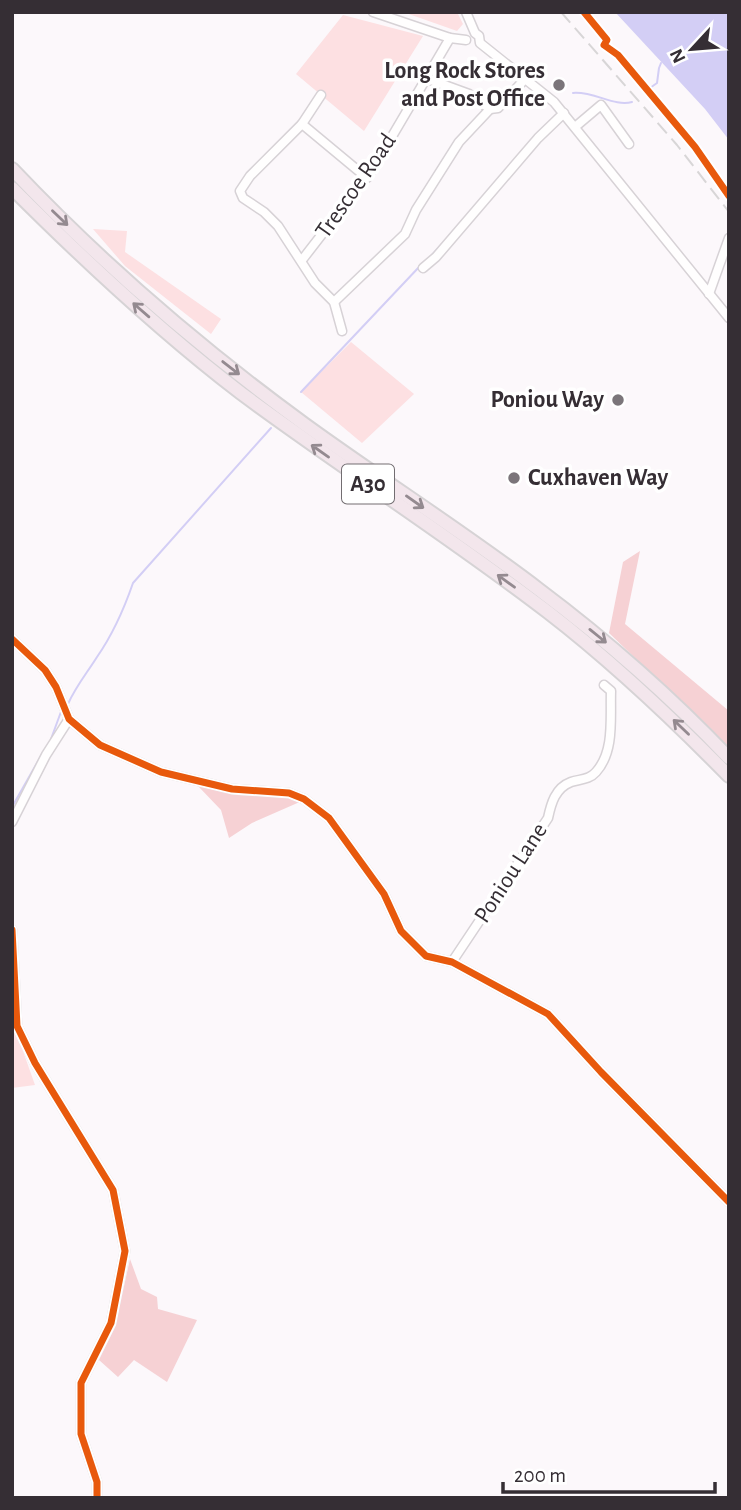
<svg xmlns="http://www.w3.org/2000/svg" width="741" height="1510" font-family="'Alegreya Sans',sans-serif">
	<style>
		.green { fill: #fde0e2 }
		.forest { fill: #f6d1d4 }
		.water { fill: #d3cef5 }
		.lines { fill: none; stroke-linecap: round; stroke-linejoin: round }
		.stream { stroke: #d3cef5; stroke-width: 2 }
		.minor-casing { stroke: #d7d2d6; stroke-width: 11 }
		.highway-casing { stroke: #d6d3d5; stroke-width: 16 }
		.minor { stroke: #fffefe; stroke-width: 8 }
		.highway { stroke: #f3e6ec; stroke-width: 12 }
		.rail { stroke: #d8d6d7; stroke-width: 2; stroke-dasharray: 14 7; stroke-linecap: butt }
		.cycleway-casing { stroke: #fff; stroke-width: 11 }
		.cycleway { stroke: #e8590c; stroke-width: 7 }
		.oneway { stroke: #948a90 }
		.poi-dot { fill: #7b757a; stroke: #fff; stroke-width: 2.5 }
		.labels { text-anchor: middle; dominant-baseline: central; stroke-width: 7; stroke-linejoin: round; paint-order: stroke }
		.shield { fill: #fff; stroke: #726d71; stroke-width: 2 }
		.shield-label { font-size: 23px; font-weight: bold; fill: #352e34 }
		.poi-label { font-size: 24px; font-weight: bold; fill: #352e34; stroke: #fff; text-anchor: end }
		.street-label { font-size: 24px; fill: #352e34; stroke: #fff }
	</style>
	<rect width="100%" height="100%" fill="#fcf8fb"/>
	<g class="green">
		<polygon points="403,12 457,12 463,24 457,31"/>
		<polygon points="343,15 423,36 364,131 296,74"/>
		<polygon points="93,229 127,231 125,252 221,319 211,334 125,266"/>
		<polygon points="351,342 414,394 362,443 301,392"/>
		<polygon points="12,984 18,1037 35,1085 12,1088"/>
	</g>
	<g class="forest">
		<polygon points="640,551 625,624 729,711 729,748 609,633 623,562"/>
		<polygon points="198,786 237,795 285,797 302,801 252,823 229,838 221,810"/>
		<polygon points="130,1259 141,1289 157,1297 158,1309 197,1320 167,1382 134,1360 118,1377 99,1360 115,1327"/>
	</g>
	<polygon class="water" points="615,12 729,12 729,140 705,109"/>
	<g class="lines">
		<g class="stream">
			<polyline points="650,88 657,83 659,68 661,63"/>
			<path d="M573,93C594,91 614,107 632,102"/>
			<polyline points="432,255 442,244"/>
			<polyline points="301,392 420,266"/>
			<path d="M68,704C76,686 87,673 97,657C113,634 124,609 133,583L271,428"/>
			<polyline points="51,739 62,709"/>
			<polyline points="12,807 41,756"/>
		</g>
		<g class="minor-casing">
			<g id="minor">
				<polyline points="373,12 450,38 466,40"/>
				<polyline points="466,12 475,33 479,36 480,43 554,102 729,318"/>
				<polyline points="428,79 469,94 490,109 498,108 525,79"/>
				<polyline points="302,124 321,95"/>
				<polyline points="575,127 601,105 629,144"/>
				<polyline points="302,260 374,167 450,38"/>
				<polyline points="423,268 436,257 538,138 564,113"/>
				<polyline points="709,294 729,238"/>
				<polyline points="334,302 405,234 416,210 459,142 490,109"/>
				<polyline points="342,331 334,302 315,283 278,226 264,212 243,198 240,191 250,176 302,124 367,178"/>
				<polyline points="12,639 45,670 56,687 69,719 100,745 161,772 232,789 289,793 304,799 329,818 384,894 401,931 426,956 452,962 548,1014 601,1072 729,1202"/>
				<polyline points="12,822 46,755 69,719"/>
				<polyline points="12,930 17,1026 35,1063 113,1190 125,1251 111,1323 81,1383 81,1434 97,1482 97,1498"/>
				<path d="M452,962L548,818C551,804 555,788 571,782C580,779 589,780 596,772C615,751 610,717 611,691L604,685"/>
			</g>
		</g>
		<g class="highway-casing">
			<g id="highway">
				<path d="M12,169C101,263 200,348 304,424C381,480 462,531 538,589C606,640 670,696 729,758"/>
				<path d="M12,188C84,260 160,331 241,393C342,468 448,535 548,612C613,662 671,717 729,776"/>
			</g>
		</g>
		<use href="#minor" class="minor"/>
		<use href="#highway" class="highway"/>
		<polyline class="rail" points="561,12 677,145 729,212"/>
		<g class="cycleway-casing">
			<g id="cycleway">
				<polyline points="584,12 607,40 604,45 618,55 695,147 729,196"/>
				<polyline points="12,639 45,670 56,687 69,719 100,745 161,772 232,789 289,793 304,799 329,818 384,894 401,931 426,956 452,962 548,1014 601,1072 729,1202"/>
				<polyline points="12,930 17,1026 35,1063 113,1190 125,1251 111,1323 81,1383 81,1434 97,1482 97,1498"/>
			</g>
		</g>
		<use href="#cycleway" class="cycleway"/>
	</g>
	<defs><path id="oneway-shaft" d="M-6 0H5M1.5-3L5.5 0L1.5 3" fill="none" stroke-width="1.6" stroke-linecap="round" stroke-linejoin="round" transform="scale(1.75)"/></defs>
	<g class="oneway">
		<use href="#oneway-shaft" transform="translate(60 218) rotate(44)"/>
		<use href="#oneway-shaft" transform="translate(141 310) rotate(-139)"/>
		<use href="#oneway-shaft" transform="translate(231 368) rotate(38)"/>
		<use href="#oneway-shaft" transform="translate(320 451) rotate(-145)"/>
		<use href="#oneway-shaft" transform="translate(415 502) rotate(35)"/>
		<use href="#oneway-shaft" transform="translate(506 581) rotate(-144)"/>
		<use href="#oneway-shaft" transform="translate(598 636) rotate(39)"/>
		<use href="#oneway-shaft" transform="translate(681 727) rotate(-136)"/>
	</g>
	<g class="poi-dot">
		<circle cx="559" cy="85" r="7"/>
		<circle cx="618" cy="400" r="7"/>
		<circle cx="514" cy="478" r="7"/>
	</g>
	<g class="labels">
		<rect class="shield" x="342" y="464.5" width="52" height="39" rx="5"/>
		<g class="shield-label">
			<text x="368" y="484">A30</text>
		</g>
		<g class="poi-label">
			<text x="545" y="71">Long Rock Stores<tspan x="545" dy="28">and Post Office</tspan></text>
			<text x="604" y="400">Poniou Way</text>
			<text x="528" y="478" text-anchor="start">Cuxhaven Way</text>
		</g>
		<g class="street-label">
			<text transform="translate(356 186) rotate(-55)">Trescoe Road</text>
			<text transform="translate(511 873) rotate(-57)">Poniou Lane</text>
		</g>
	</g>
	<rect width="741" height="1510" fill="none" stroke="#352e34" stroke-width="28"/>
	<g transform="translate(692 49) rotate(244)" stroke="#ffffff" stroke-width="5" paint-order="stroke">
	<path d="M0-5L12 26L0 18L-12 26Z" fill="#352e34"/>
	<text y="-10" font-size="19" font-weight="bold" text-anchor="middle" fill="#352e34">N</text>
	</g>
	<path d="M503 1482v10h212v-10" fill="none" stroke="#352e34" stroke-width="3.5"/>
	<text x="514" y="1482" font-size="21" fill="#352e34" stroke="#ffffff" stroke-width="5" paint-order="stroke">200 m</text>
</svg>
